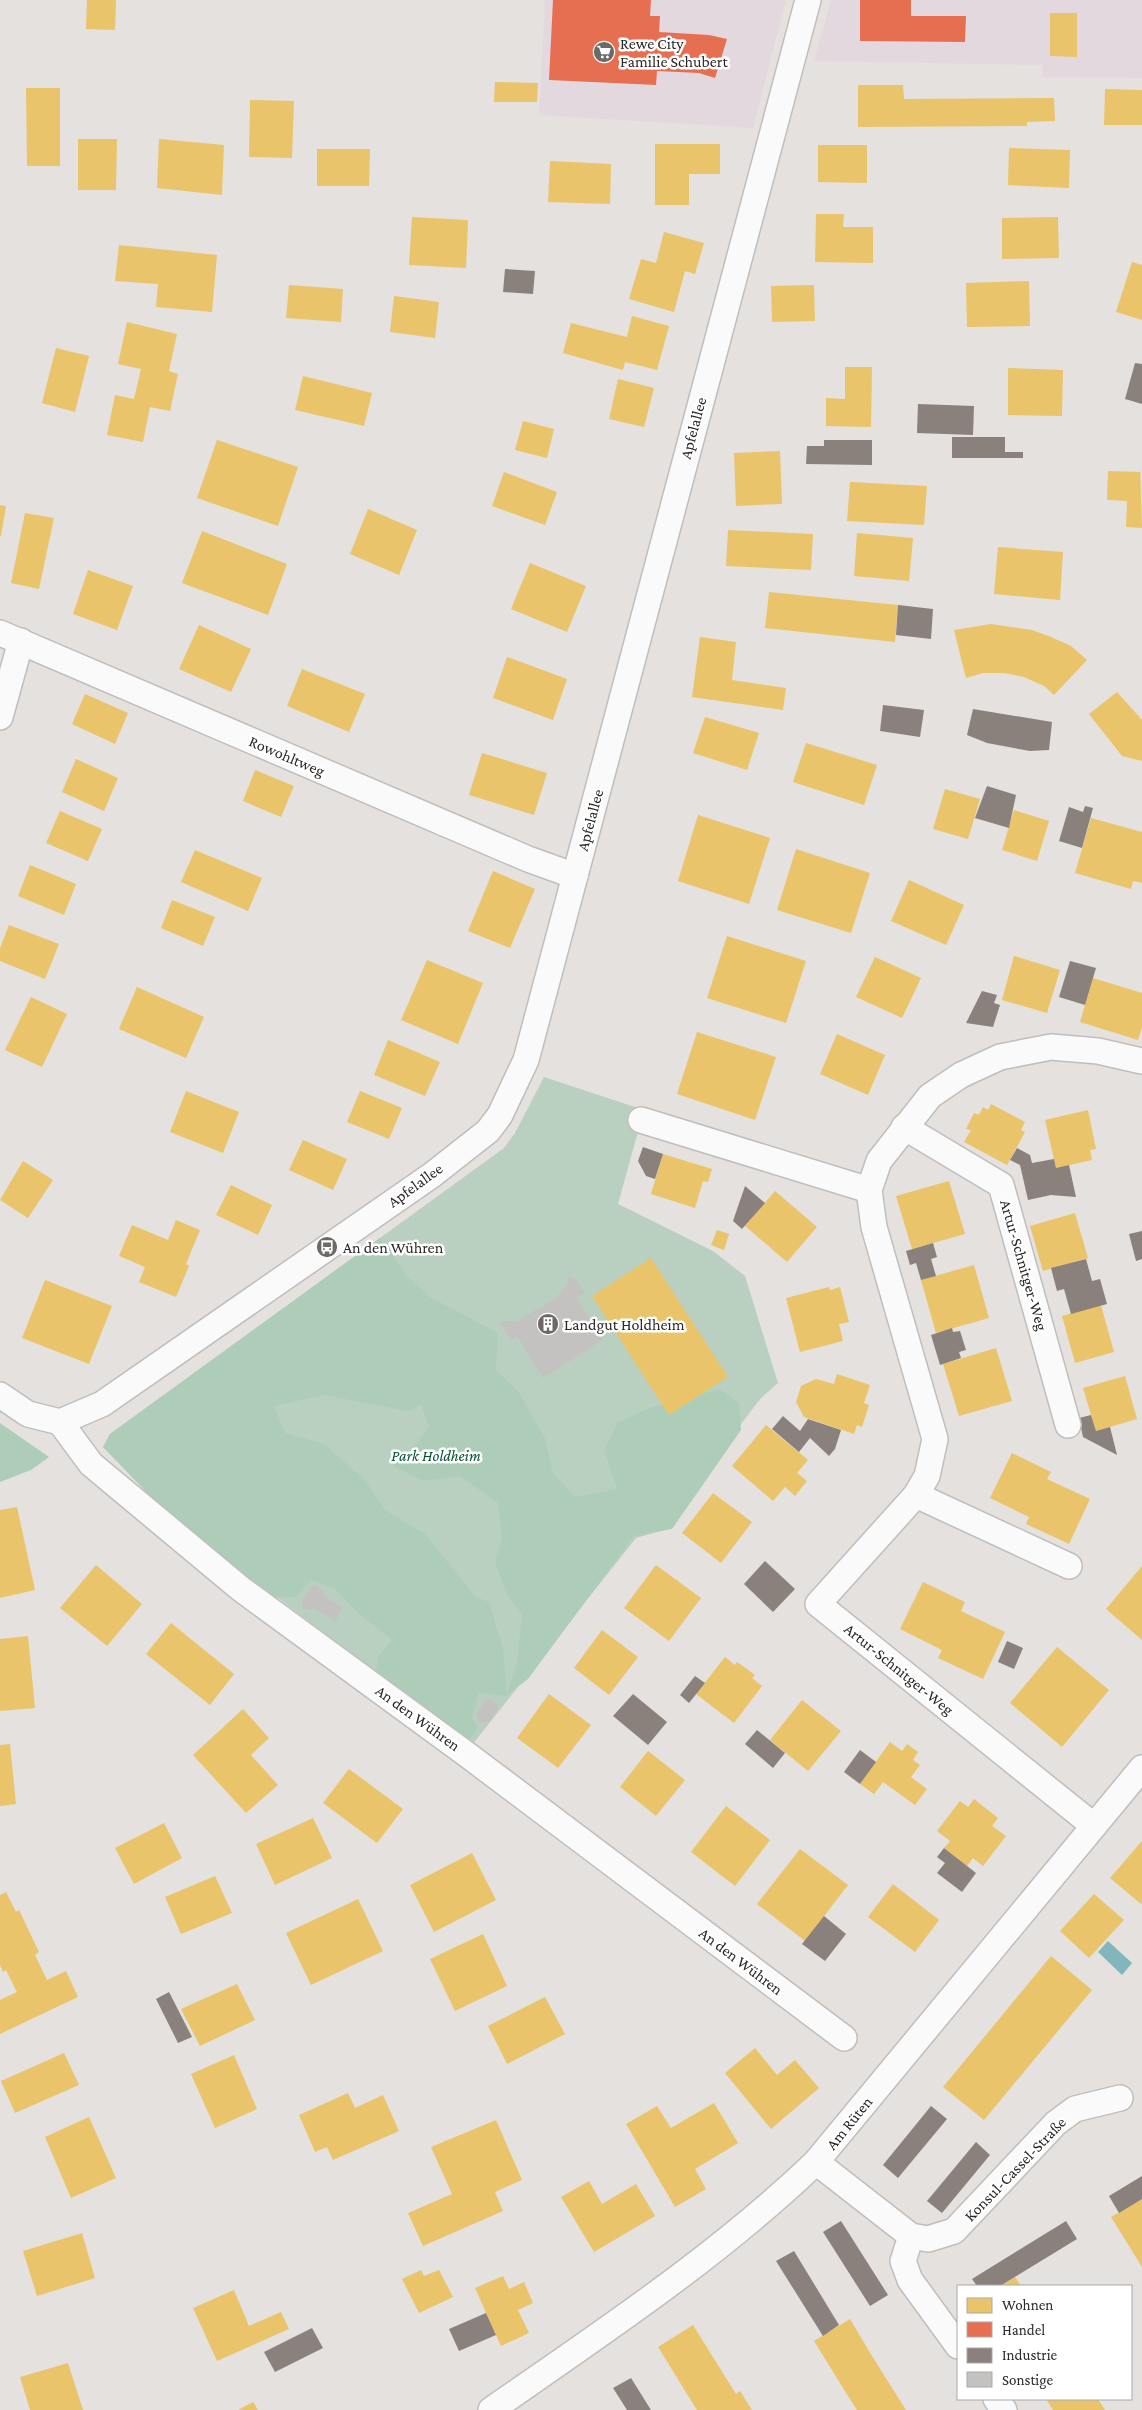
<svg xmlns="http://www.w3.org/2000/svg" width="1142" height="2410" font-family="'Crimson Pro',serif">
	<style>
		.commercial { fill: #e4d8df }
		.green { fill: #b9d0c0 }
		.forest { fill: #aecdb9; fill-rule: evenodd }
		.water { fill: #80b6bc }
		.homes { fill: #e9c46a }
		.shops { fill: #e76f51 }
		.industry { fill: #8a817c }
		.building { fill: #c4c2c0 }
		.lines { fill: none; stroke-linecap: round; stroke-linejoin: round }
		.minor-casing { stroke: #c0bebc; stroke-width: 28 }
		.minor { stroke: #fbfafa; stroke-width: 25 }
		.labels { text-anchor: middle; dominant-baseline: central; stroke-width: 5; stroke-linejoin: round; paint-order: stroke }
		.poi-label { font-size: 16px; fill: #2b2827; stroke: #fff; text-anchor: start }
		.street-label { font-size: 16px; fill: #2b2827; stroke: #fff }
		.park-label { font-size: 16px; font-style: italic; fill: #035132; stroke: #fff }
	</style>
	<rect width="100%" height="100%" fill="#e4e1de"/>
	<g class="commercial">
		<polygon points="545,0 786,0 753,128 539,115"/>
		<polygon points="831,0 1142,0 1142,78 1042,77 1043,65 814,61"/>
	</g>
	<polygon class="green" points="544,1077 644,1110 618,1204 713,1251 745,1276 778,1383 760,1399 660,1531 636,1538 472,1745 205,1543 103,1447 110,1434 504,1148 515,1133"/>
	<g class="forest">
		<path d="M380,1238L407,1276L430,1297L498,1333L496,1370L518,1391L545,1438L553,1473L575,1497L617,1489L604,1450L618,1422L652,1407L720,1389L739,1403L741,1430L672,1529L634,1536L528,1679L506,1696L479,1693L472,1718L478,1728L465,1747L375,1680L378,1657L392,1640L358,1613L334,1588L311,1580L296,1597L262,1598L203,1551L103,1447L110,1434ZM324,1395L408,1411L421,1405L429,1427L414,1447L393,1466L423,1481L460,1476L498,1503L502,1538L495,1562L506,1593L522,1614L517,1661L507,1694L503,1648L489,1602L476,1597L424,1533L385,1510L366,1481L324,1444L285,1433L274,1406Z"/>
		<polygon points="0,1423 49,1457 31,1470 0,1482"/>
	</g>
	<polygon class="water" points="1108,1941 1132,1963 1122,1975 1098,1952"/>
	<g class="homes">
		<polygon points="87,0 116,0 115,30 86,29"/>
		<polygon points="1050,13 1077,13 1077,57 1050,56"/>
		<polygon points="495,82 538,83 537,102 494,102"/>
		<polygon points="858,85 903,85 904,99 1054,98 1055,121 1027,122 1027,126 858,127"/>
		<polygon points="26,88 60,88 60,166 27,166"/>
		<polygon points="1105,89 1142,90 1142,125 1104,125"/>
		<polygon points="250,100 294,101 292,158 249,157"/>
		<polygon points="78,139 117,139 116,190 78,190"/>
		<polygon points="159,139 224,145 222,195 157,188"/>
		<polygon points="655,144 720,144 720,174 689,174 689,205 655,205"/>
		<polygon points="818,145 867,145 867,183 818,182"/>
		<polygon points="1009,148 1070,150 1069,188 1008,185"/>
		<polygon points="317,149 370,149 369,186 317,186"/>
		<polygon points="550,161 611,164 610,204 548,202"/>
		<polygon points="816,214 844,214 843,227 873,227 873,263 815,262"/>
		<polygon points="412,217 468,220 466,268 409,265"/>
		<polygon points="1058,217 1059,258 1002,259 1002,218"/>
		<polygon points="664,232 704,243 695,274 685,271 674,312 629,299 641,259 656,263"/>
		<polygon points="119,245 217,255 212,312 156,307 158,284 115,281"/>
		<polygon points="1132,262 1142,265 1142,320 1116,312"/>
		<polygon points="1029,281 1030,326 967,327 966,283"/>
		<polygon points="289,285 343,289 341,322 286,318"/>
		<polygon points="814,285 815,321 772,322 771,286"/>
		<polygon points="394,296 439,302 435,338 390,332"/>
		<polygon points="632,316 669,326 657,370 625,362 623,370 563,353 571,323 627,337"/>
		<polygon points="127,322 177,334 169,371 178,374 170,411 150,407 143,442 107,435 115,395 134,399 141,369 118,364"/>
		<polygon points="56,348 89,356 75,412 42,403"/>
		<polygon points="845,367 872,367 871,427 826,426 826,398 845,399"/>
		<polygon points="1008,368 1063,370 1062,416 1008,415"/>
		<polygon points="303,376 372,393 364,426 295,410"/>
		<polygon points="618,379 654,388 644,427 609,419"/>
		<polygon points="523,421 554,429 547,458 515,450"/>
		<polygon points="217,440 298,467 278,526 197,498"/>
		<polygon points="780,451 782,504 736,506 734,453"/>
		<polygon points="1140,465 1142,528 1126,527 1127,501 1107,500 1108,471 1140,472"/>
		<polygon points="504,472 557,492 545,525 492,506"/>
		<polygon points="850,482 927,486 924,525 847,521"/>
		<polygon points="0,505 6,506 1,536 0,536"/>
		<polygon points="368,509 417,530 399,575 350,554"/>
		<polygon points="25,513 54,518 39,589 11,583"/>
		<polygon points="728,530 813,534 811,570 726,566"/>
		<polygon points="202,531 287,564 268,615 182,583"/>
		<polygon points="857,533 913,538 909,581 854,576"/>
		<polygon points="998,547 1063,552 1060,600 994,594"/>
		<polygon points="530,563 586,586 567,632 511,609"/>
		<polygon points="88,570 133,586 117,630 73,614"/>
		<polygon points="769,592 898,605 895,642 765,628"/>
		<polygon points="991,624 1032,630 1051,637 1071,646 1087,660 1054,695 1044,686 1024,677 1004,673 983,673 966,678 954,630"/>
		<polygon points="199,625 251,649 231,692 179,669"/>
		<polygon points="700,637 736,642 732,680 786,688 783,710 692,697"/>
		<polygon points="507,657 567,679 553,720 493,698"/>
		<polygon points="302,669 365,694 349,732 287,706"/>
		<polygon points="1117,692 1142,720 1142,761 1122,756 1089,714"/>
		<polygon points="85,694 128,713 115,744 72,724"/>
		<polygon points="705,717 759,733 747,770 693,753"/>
		<polygon points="806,743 877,765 864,805 793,782"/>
		<polygon points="482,753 547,773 534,815 469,795"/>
		<polygon points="76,759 118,778 104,811 62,792"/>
		<polygon points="255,770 294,786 281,817 243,801"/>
		<polygon points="945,789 980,799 968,839 933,829"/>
		<polygon points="1014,810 1049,821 1037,861 1002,850"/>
		<polygon points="60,811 102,829 88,861 46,843"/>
		<polygon points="698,815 770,838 749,904 678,881"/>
		<polygon points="1091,818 1142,832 1142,883 1133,881 1131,889 1075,873"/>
		<polygon points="796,849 870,873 851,933 777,910"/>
		<polygon points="195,850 262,878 248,911 181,882"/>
		<polygon points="30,865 76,884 64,915 18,896"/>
		<polygon points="493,871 535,889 510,948 468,931"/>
		<polygon points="909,880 964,905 946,945 891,921"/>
		<polygon points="172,900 215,917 203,946 161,928"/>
		<polygon points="9,925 59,944 45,979 0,961 0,948"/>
		<polygon points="727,936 806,961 786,1023 707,998"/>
		<polygon points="1014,956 1060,970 1047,1013 1002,1000"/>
		<polygon points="875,957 921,978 902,1018 856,997"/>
		<polygon points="427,960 483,983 458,1044 401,1020"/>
		<polygon points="1093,978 1142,993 1142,1027 1138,1040 1080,1022"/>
		<polygon points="137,987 204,1017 186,1058 119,1029"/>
		<polygon points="31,997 67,1014 42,1067 5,1050"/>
		<polygon points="697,1032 776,1057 755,1120 677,1094"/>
		<polygon points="837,1034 885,1055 868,1095 820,1074"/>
		<polygon points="388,1040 440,1062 425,1096 374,1075"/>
		<polygon points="186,1091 239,1112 223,1153 170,1132"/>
		<polygon points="360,1091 402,1108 389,1139 347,1122"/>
		<polygon points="991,1104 1025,1122 1021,1130 1025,1132 1007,1165 964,1142 971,1130 966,1129 974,1113 979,1115 983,1107 988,1110"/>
		<polygon points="1088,1110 1096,1149 1090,1150 1092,1160 1056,1168 1045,1120"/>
		<polygon points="303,1140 347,1159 333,1190 289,1170"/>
		<polygon points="663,1154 712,1169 708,1182 703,1181 695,1208 651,1194"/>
		<polygon points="23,1161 53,1180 28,1218 0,1200"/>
		<polygon points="949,1181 965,1234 912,1249 896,1196"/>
		<polygon points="231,1185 272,1205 258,1235 216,1215"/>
		<polygon points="775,1191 817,1227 787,1262 745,1226"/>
		<polygon points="1075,1213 1088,1258 1043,1271 1030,1226"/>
		<polygon points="176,1220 200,1230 186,1264 189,1266 176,1297 139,1282 145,1267 119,1256 132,1225 168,1240"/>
		<polygon points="717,1230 729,1234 724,1250 711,1245"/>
		<polygon points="651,1258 728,1377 669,1415 592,1296"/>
		<polygon points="974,1265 989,1318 936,1333 921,1280"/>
		<polygon points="45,1280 112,1306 89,1364 22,1338"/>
		<polygon points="829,1287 830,1290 840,1287 849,1322 839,1324 843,1341 800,1352 786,1298"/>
		<polygon points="1101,1305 1114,1352 1075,1363 1062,1316"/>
		<polygon points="996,1348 1012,1401 959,1416 943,1364"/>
		<polygon points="837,1374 870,1385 864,1403 869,1405 862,1427 857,1425 854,1434 804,1417 796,1402 801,1386 816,1379 834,1384"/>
		<polygon points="1125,1376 1137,1419 1096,1431 1083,1388"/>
		<polygon points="766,1425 808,1460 797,1473 807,1481 795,1496 785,1487 773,1501 732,1466"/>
		<polygon points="1012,1453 1051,1472 1047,1479 1090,1499 1069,1544 1026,1524 1029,1517 990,1498"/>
		<polygon points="713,1493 752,1522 721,1563 682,1533"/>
		<polygon points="17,1507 35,1590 0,1598 0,1510"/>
		<polygon points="96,1565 142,1604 107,1646 60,1608"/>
		<polygon points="656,1565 701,1598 669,1641 624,1608"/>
		<polygon points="1142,1566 1142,1640 1106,1609"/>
		<polygon points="923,1582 965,1602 961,1611 1005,1632 983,1679 938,1658 942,1650 900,1629"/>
		<polygon points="171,1623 234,1674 210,1705 146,1654"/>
		<polygon points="602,1630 638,1657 609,1695 574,1668"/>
		<polygon points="28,1636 35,1708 0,1711 0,1639"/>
		<polygon points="1057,1647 1109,1690 1062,1747 1010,1703"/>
		<polygon points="725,1657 735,1665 737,1662 755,1675 752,1678 762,1686 734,1723 696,1694"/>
		<polygon points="549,1694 591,1725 558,1768 517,1738"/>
		<polygon points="802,1700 841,1731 808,1771 770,1740"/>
		<polygon points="243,1709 269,1738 251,1755 278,1785 246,1813 193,1755"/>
		<polygon points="890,1742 902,1751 907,1744 918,1752 913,1760 920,1765 911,1777 927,1789 915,1805 883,1782 874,1794 860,1784"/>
		<polygon points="10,1744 16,1804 0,1806 0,1745"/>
		<polygon points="648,1751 685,1780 656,1816 620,1787"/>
		<polygon points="349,1769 403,1809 377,1843 323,1803"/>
		<polygon points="974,1799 998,1818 992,1826 1006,1836 983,1866 973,1858 967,1866 944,1848 950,1841 937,1831 960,1801 968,1807"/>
		<polygon points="726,1806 770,1840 735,1886 691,1852"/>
		<polygon points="313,1818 332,1858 275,1885 256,1844"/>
		<polygon points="164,1823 182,1858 134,1884 115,1848"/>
		<polygon points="1142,1841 1142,1902 1141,1904 1110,1878"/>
		<polygon points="800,1849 848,1885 805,1941 757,1904"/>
		<polygon points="472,1853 496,1900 434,1932 410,1885"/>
		<polygon points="215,1876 232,1913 181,1934 165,1897"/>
		<polygon points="893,1884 939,1920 915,1952 868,1917"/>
		<polygon points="6,1892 16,1912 19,1910 39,1952 35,1955 47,1980 66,1971 78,1997 0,2034 0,2000 17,1992 6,1970 3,1972 0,1965 0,1895"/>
		<polygon points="1094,1894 1124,1920 1089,1958 1060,1931"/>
		<polygon points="358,1899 383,1951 311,1985 286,1933"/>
		<polygon points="483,1934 507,1986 455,2011 430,1959"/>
		<polygon points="1051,1956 1092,1990 984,2120 943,2087"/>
		<polygon points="237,1984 255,2020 200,2046 181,2009"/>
		<polygon points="545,1997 565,2034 507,2064 488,2026"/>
		<polygon points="755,2048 777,2075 795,2060 819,2088 771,2129 725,2073"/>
		<polygon points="64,2053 79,2085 15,2113 1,2081"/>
		<polygon points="234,2055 257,2109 215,2128 191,2074"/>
		<polygon points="348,2093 355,2108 383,2095 399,2131 333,2160 327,2147 315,2152 299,2115"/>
		<polygon points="714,2103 738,2143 695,2169 706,2189 675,2207 626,2124 657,2106 671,2128"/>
		<polygon points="89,2117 116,2178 71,2198 45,2137"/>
		<polygon points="496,2120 522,2180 495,2192 503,2211 423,2246 408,2213 452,2194 431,2147"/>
		<polygon points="589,2181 602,2204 636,2184 655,2216 594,2252 561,2197"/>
		<polygon points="1142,2199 1142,2267 1111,2217"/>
		<polygon points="82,2233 95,2278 37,2296 23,2251"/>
		<polygon points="421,2270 424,2276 439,2270 453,2297 419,2313 402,2279"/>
		<polygon points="503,2276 509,2289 524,2282 533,2303 518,2310 529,2333 501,2346 475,2288"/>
		<polygon points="1015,2277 1021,2286 1000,2286"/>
		<polygon points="234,2290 249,2326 281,2312 289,2329 217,2361 193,2308"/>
		<polygon points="850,2319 872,2356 906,2410 857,2410 848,2396 814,2341"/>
		<polygon points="693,2325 736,2394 740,2391 752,2410 697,2410 658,2347"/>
		<polygon points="68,2363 83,2410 30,2410 20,2377"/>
		<polygon points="1046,2399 1098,2399 1105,2410 1053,2410"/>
		<polygon points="253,2402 258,2410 238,2410"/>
	</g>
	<g class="shops">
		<polygon points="553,0 651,0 650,16 660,16 659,32 709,35 727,39 715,78 699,73 657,71 656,85 549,80"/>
		<polygon points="860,0 911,0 911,16 966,16 965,42 860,41"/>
	</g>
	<g class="industry">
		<polygon points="505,269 535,271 533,294 503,292"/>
		<polygon points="1135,363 1142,364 1142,404 1125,399"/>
		<polygon points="918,404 974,406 973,435 917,433"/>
		<polygon points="952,437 1005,437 1005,452 1023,452 1023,458 952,458"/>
		<polygon points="824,440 872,440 872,465 806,464 807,446 824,446"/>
		<polygon points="898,605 933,609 931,639 896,635"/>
		<polygon points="883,705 924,710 920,737 880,731"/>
		<polygon points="973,709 1052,722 1049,750 1030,751 987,743 967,735"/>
		<polygon points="987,786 1016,795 1009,828 975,818"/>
		<polygon points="1085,806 1093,808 1082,848 1059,841 1069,807 1083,812"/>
		<polygon points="1070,961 1096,968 1085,1005 1059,997"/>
		<polygon points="982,991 997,995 994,1003 1000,1005 993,1027 966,1023"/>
		<polygon points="643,1147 663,1154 655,1179 646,1176 638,1161"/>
		<polygon points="1017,1148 1030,1155 1032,1163 1054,1159 1056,1168 1069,1165 1076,1197 1051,1195 1028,1200 1020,1165 1010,1160"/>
		<polygon points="745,1186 765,1203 742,1229 733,1221"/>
		<polygon points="1142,1231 1142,1259 1136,1261 1129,1234"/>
		<polygon points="933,1243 937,1257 931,1259 936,1276 921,1280 916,1263 910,1265 906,1251"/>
		<polygon points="1086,1259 1092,1281 1100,1279 1107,1304 1071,1314 1064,1289 1057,1291 1051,1268"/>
		<polygon points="952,1328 953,1332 960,1331 966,1350 959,1352 961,1358 940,1365 931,1335"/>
		<polygon points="1091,1415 1096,1431 1110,1427 1117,1455 1083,1437 1079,1418"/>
		<polygon points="783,1416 800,1431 808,1419 841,1430 835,1449 829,1456 810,1438 799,1452 772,1429"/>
		<polygon points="765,1561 795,1589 773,1612 744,1584"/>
		<polygon points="1007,1641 1023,1648 1014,1669 998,1662"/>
		<polygon points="695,1676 705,1683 689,1703 680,1695"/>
		<polygon points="633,1694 667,1722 648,1745 613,1716"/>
		<polygon points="757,1730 785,1753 773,1768 745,1744"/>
		<polygon points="860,1750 876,1762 860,1784 844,1772"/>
		<polygon points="944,1848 976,1873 962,1892 937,1873 945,1863 937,1857"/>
		<polygon points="824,1916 846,1934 825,1961 802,1944"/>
		<polygon points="169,1992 192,2037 178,2043 156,1999"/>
		<polygon points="931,2106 947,2119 898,2178 883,2165"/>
		<polygon points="976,2142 990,2155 942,2213 927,2201"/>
		<polygon points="1142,2176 1142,2199 1119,2213 1109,2196"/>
		<polygon points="841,2221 888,2295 870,2306 823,2232"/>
		<polygon points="1066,2221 1077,2239 1000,2286 977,2286 972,2279"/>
		<polygon points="794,2251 839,2325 823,2336 776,2261"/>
		<polygon points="486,2313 496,2335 459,2351 449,2329"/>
		<polygon points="312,2328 323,2348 275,2372 264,2352"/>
		<polygon points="631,2378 651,2410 627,2410 613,2388"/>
	</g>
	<g class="building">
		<polygon points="568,1276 575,1278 585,1293 577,1298 603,1340 543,1378 517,1336 511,1340 499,1321 517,1321 556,1298 568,1284"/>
		<polygon points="315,1585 323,1591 323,1595 343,1608 335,1621 315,1609 311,1610 303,1608 302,1600 311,1587"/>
		<polygon points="490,1699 498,1705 498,1709 489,1722 481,1723 478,1721 476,1714 485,1701"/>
	</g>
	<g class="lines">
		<g class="minor-casing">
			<g id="minor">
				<polyline points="0,633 528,859 575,876"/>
				<polyline points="0,717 21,641"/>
				<polyline points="641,1120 869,1190"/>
				<polyline points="904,1127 1001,1185 1068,1425"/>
				<polyline points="0,1395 28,1414 60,1422 91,1464 241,1589 469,1756 844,2038"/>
				<polyline points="60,1422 102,1404 432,1175 488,1131 500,1115 526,1060 808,0"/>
				<polyline points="916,1495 1069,1566"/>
				<polyline points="1094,1826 818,1604 916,1495 927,1476 935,1439 874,1227 869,1190 879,1161 930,1096 961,1075 1000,1057 1051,1047 1098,1051 1142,1061"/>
				<polyline points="816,2162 911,2236 928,2239 954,2231 1056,2123 1075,2109 1120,2098"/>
				<polyline points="911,2236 903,2261 910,2280 958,2346"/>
				<polyline points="996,2399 1004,2410"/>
				<path d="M491,2410C603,2332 718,2256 816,2162L1142,1768"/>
			</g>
		</g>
		<use href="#minor" class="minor"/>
	</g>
	<defs>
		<g id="supermarket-disc" transform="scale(1.125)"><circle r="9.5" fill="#6c6967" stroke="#fff"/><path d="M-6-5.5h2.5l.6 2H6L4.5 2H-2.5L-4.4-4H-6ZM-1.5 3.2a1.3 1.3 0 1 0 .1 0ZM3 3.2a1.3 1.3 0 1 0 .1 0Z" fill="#fff"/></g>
		<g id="bus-disc" transform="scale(1.125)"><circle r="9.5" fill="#6c6967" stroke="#fff"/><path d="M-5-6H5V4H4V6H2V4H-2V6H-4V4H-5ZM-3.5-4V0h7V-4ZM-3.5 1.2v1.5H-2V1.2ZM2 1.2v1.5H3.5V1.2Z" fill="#fff"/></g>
		<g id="building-disc" transform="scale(1.125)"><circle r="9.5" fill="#6c6967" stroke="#fff"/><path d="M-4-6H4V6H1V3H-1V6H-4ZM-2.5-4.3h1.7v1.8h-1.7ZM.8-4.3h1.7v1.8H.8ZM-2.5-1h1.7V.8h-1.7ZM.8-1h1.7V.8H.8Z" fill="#fff"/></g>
	</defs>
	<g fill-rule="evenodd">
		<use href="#supermarket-disc" x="604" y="52"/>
		<use href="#bus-disc" x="327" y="1247"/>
		<use href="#building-disc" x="548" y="1324"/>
	</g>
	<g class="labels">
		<g class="poi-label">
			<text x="620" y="43">Rewe City<tspan x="620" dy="18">Familie Schubert</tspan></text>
			<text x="343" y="1247">An den Wühren</text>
			<text x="564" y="1324">Landgut Holdheim</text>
		</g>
		<g class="street-label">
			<text transform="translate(693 428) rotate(-75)">Apfelallee</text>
			<text transform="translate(287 756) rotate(23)">Rowohltweg</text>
			<text transform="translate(590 820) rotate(-75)">Apfelallee</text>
			<text transform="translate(415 1185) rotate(-36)">Apfelallee</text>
			<text transform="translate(1024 1265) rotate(74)">Artur-Schnitger-Weg</text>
			<text transform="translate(899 1669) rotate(39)">Artur-Schnitger-Weg</text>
			<text transform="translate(418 1718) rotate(36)">An den Wühren</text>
			<text transform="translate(741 1961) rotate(37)">An den Wühren</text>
			<text transform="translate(849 2123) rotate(-51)">Am Rüten</text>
			<text transform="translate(1015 2169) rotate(-46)">Konsul-Cassel-Straße</text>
		</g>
		<g class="park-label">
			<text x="436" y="1455">Park Holdheim</text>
		</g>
	</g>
	<rect x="957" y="2285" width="175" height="115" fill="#ffffff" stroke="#aaa9a9"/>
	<rect x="967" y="2298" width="25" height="15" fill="#e9c46a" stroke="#aaa9a9"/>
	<text x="1002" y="2310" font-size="15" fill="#2b2827">Wohnen</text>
	<rect x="967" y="2322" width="25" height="15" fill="#e76f51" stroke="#aaa9a9"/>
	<text x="1002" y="2335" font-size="15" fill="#2b2827">Handel</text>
	<rect x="967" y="2348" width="25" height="15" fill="#8a817c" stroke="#aaa9a9"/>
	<text x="1002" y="2360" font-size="15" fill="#2b2827">Industrie</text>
	<rect x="967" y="2372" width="25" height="15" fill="#c4c2c0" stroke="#aaa9a9"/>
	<text x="1002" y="2385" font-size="15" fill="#2b2827">Sonstige</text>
</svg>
